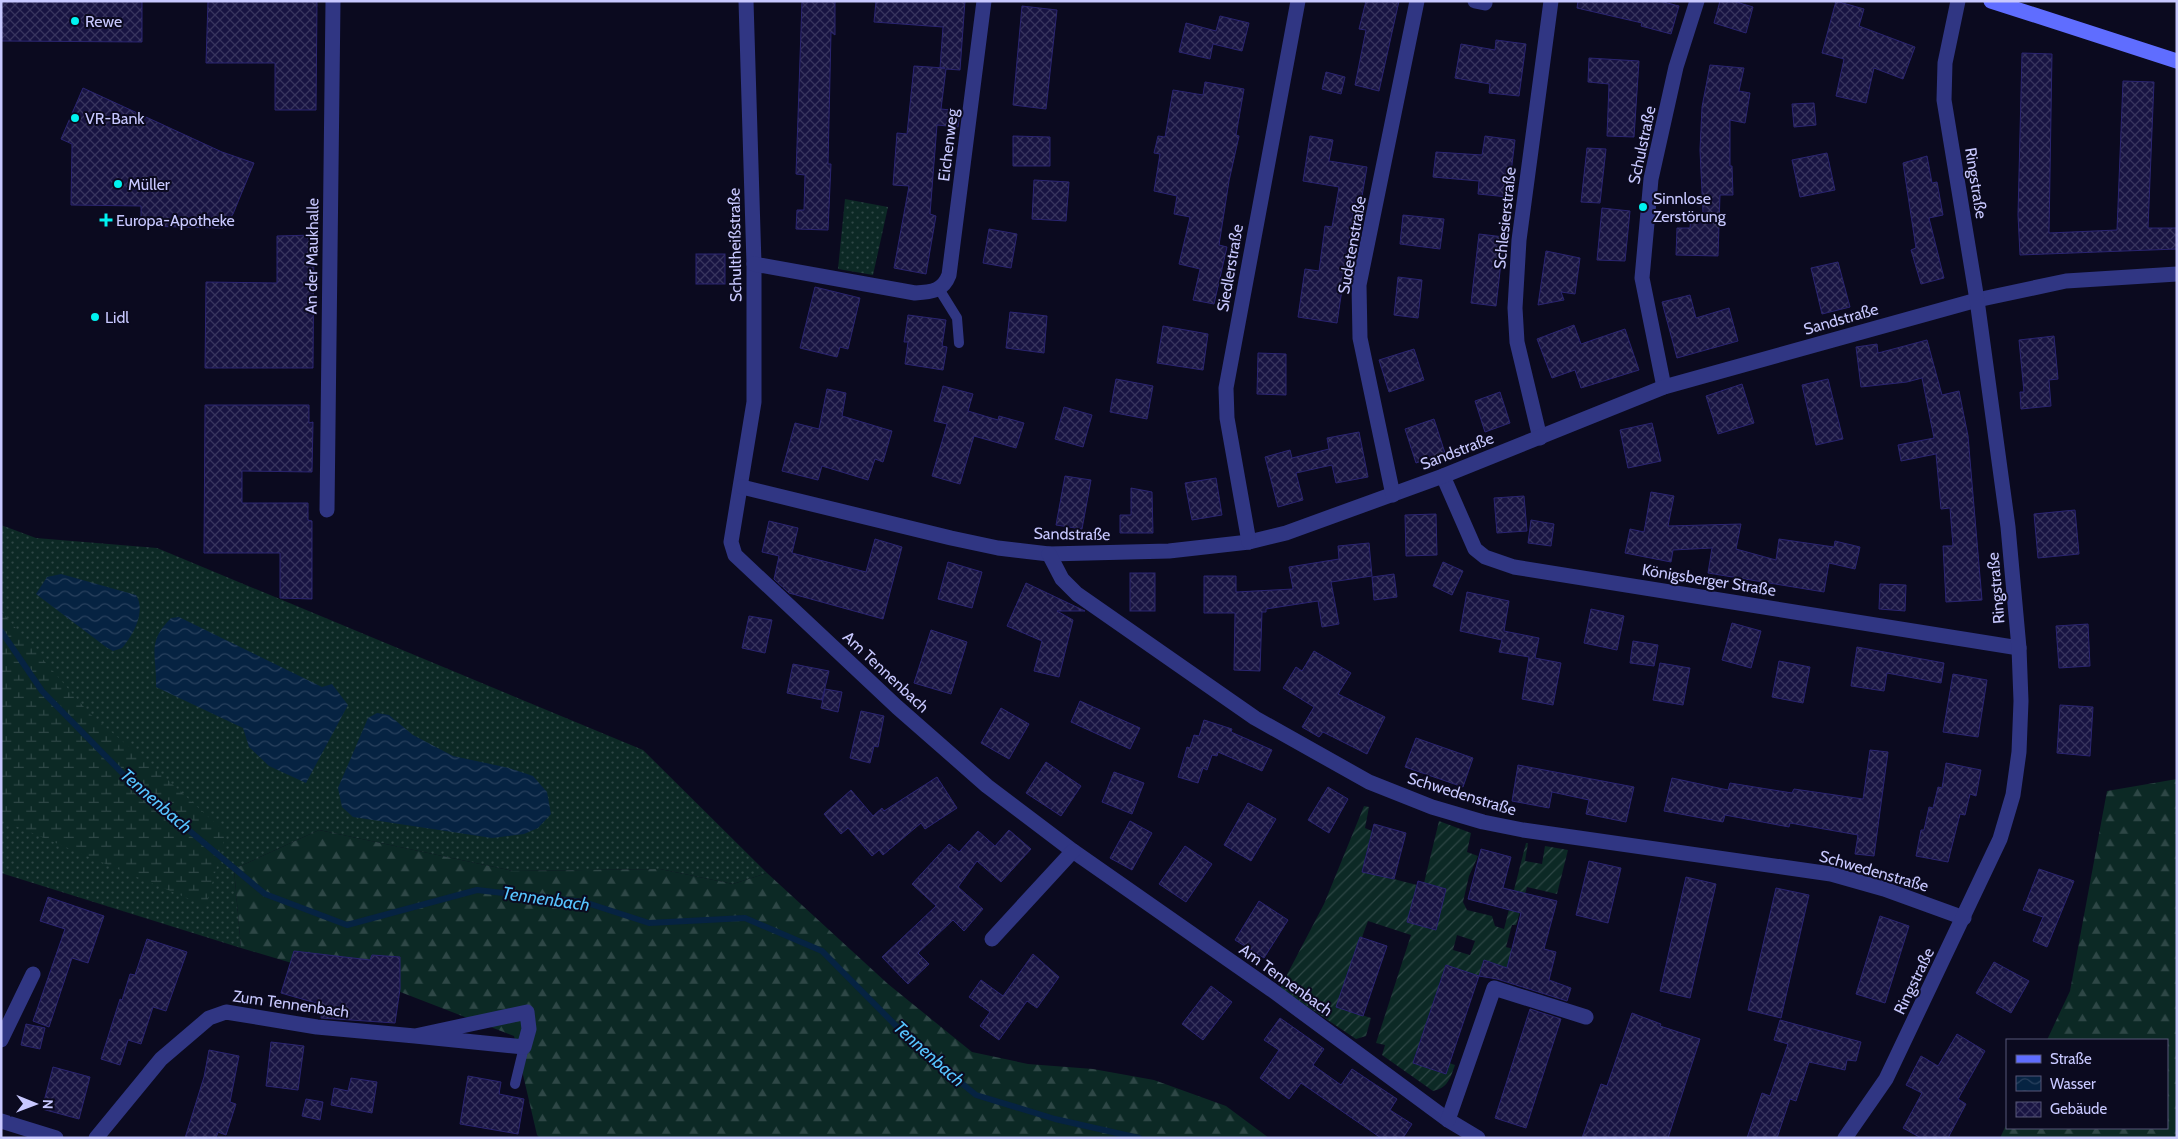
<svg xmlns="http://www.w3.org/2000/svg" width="2178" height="1139" font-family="Cabin,sans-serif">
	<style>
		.grass { fill: url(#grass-dots) }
		.forest { fill: url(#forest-firs) }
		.wetland { fill: url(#wetland-marsh) }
		.garden { fill: url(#garden-furrows); fill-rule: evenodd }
		.water { fill: url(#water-waves) }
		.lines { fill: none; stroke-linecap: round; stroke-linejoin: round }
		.stream { stroke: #062342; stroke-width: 6 }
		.building { fill: url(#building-cross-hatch); stroke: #2a2470 }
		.lane { stroke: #303683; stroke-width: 10 }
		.street { stroke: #303683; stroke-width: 15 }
		.secondary { stroke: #5f6dff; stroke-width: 15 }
		.poi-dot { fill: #00f3f0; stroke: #0b0a1f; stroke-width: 2 }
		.labels { text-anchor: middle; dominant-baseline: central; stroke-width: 4; stroke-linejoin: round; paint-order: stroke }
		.poi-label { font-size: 16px; fill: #c8c8ff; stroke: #0b0a1f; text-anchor: start }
		.street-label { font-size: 16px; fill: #c8c8ff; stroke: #0b0a1f }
		.water-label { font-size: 18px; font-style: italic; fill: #56c4ff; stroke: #0b0a1f }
	</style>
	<defs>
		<pattern id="grass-dots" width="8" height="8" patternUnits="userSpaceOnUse" patternTransform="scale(1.25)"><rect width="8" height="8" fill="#0c2925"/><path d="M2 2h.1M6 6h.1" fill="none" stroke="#2e4746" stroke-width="1.8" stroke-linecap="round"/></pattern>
		<pattern id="forest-firs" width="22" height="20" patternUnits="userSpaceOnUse" patternTransform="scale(1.25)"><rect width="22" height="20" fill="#0c2925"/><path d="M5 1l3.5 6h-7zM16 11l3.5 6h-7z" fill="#2e4746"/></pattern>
		<pattern id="wetland-marsh" width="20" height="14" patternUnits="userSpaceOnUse" patternTransform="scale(1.25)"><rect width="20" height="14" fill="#0c2925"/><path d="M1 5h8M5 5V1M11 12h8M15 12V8" fill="none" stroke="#2e4746"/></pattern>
		<pattern id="garden-furrows" width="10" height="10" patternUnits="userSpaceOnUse" patternTransform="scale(1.25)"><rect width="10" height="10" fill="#0c2925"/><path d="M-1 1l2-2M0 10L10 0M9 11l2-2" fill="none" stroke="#2e4746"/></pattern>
		<pattern id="water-waves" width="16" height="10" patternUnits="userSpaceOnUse" patternTransform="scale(1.25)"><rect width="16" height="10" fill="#062342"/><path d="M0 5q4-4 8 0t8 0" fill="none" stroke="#29415e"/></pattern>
		<pattern id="building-cross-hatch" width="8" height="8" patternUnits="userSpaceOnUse" patternTransform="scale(1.25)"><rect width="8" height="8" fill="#181442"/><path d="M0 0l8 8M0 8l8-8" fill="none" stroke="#38355e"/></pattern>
	</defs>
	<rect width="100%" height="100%" fill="#0b0a1f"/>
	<g class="grass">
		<polygon points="845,199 888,207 873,275 838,269"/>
		<polygon points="1,525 36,538 157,548 643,750 767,873 733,884 660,869 513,871 319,830 234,869 241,948 1,873"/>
	</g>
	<g class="forest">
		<polygon points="2177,779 2177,1138 2000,1138 2007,1123 2007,1128 2167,1128 2167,1040 2047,1040 2070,991 2107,791"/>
		<polygon points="319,830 513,871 660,869 733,884 767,873 888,984 972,1052 1028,1064 1093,1069 1154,1080 1226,1106 1269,1138 540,1138 537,1135 514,1036 390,988 342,978 241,948 234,869"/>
	</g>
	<polygon class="wetland" points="1,611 90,714 158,771 226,833 206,906 1,820"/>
	<path class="garden" d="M1364,806L1369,807L1365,828L1372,831L1362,871L1417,885L1408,922L1436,930L1446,889L1424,883L1439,821L1471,833L1467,852L1478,856L1469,876L1463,902L1467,910L1492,916L1495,926L1504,929L1526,843H1528L1525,861L1542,864L1545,846L1568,850L1557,894L1527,887L1516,925H1512L1506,947L1533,954V976L1484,961L1479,976L1446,965L1413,1063L1445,1074L1449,1063L1455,1065C1450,1078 1448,1088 1433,1091L1382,1055L1385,1045L1376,1043L1411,935L1368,921L1336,1007L1371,1018L1366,1036L1356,1039L1280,988L1324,904ZM1457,935L1475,941L1470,955L1453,950Z"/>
	<g class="water">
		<path d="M61,574L136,595C146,611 134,634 122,648L113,651L106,647L36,594L47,577Z"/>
		<path d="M179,617L322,687L332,684L348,705L306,783L269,766L249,747L243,728L156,687C157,654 146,643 171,618Z"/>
		<polygon points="377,713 389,715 413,735 453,756 509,768 533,776 547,792 551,814 538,828 524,834 492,838 353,817 342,807 338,788 368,718"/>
	</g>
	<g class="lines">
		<polyline class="stream" points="1,631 42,691 130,781 265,894 347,925 477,890 584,902 649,923 745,918 822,951 914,1044 976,1095 1055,1119 1139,1138"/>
	</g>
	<g class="building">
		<polygon points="1,1 142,1 142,42 1,41"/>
		<polygon points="208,1 317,1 316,110 275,110 275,63 206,63"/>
		<polygon points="802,1 835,1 835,35 831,32 828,164 831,164 828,230 796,229 797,210 804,210 805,175 796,174"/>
		<polygon points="876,1 965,1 960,70 946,69 941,109 960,111 958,127 937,125 930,214 936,216 926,274 894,268 909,186 893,185 897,133 907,134 914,66 945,68 940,68 943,27 874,22"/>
		<polygon points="1366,1 1399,1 1379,91 1355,85 1366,30 1359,29"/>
		<polygon points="1578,1 1660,1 1679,6 1671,34 1641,26 1642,23 1577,8"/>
		<polygon points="1720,1 1733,1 1753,7 1746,33 1714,23"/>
		<polygon points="1836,1 1864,9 1859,26 1915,47 1903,79 1874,68 1866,103 1836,96 1844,59 1822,53"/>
		<polygon points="1022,6 1057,10 1046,109 1013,105"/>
		<polygon points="1220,16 1249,23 1242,51 1213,44 1210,59 1179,52 1186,23 1216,31"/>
		<polygon points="1496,40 1526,44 1519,96 1489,93 1490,84 1455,78 1461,44 1495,50"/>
		<polygon points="2022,53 2052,54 2049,233 2117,230 2123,81 2154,82 2148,228 2177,228 2177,249 2020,255 2018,215"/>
		<polygon points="1589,58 1639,61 1634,137 1607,136 1609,84 1588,82"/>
		<polygon points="1710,65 1744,68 1739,91 1750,93 1745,123 1730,120 1730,166 1732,166 1733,195 1720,195 1718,256 1676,255 1677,228 1690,228 1691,213 1703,213 1700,150 1702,107"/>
		<polygon points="1326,72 1345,77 1341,94 1322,89"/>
		<polygon points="1205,82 1244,89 1236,135 1239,136 1229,181 1219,245 1227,247 1214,304 1193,300 1200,269 1179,264 1190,217 1174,214 1177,196 1154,191 1160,154 1154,153 1158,136 1165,137 1173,90 1203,95"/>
		<polygon points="83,88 222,152 254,163 233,214 223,228 141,226 141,206 71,205 72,144 61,139"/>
		<polygon points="1814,103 1816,125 1794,127 1792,104"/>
		<polygon points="1013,136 1050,137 1050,166 1013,166"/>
		<polygon points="1310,136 1333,140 1329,161 1367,167 1361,202 1355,202 1337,323 1298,317 1305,269 1319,271 1325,226 1332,227 1339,187 1303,181"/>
		<polygon points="1485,136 1515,140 1508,197 1478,194 1479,181 1433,177 1436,152 1482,155"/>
		<polygon points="1587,148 1606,149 1600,203 1581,202"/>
		<polygon points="1827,153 1835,190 1800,197 1792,160"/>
		<polygon points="1927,156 1932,183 1937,182 1943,215 1929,218 1944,278 1921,284 1911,250 1916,248 1903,163"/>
		<polygon points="1034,180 1069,182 1066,221 1032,219"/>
		<polygon points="1602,208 1630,211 1625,261 1597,260"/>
		<polygon points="1403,215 1444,219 1440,249 1400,244"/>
		<polygon points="989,229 1017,234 1011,268 983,263"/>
		<polygon points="1479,234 1504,237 1496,306 1471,303"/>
		<polygon points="314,235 313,368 205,368 206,282 277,283 277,236"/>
		<polygon points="1546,251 1580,258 1575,294 1561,292 1564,300 1538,305"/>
		<rect x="696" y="254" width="29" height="30"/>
		<polygon points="1838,262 1850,307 1822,314 1811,268"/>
		<polygon points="1398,277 1422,280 1418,318 1394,315"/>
		<polygon points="815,287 860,298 848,349 840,347 837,357 800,348"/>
		<polygon points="1690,295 1696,318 1729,308 1738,341 1677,358 1662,302"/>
		<polygon points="1010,312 1047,316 1044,353 1006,348"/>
		<polygon points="908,315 946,320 942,346 947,347 943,370 905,364 908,342 904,342"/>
		<polygon points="1574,325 1581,344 1625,329 1639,370 1581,388 1575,370 1552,378 1537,339"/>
		<polygon points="1163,326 1208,334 1203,370 1157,363"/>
		<polygon points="2054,336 2058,379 2049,380 2051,406 2021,409 2020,392 2024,392 2019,340"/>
		<polygon points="1927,340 1942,395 1959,391 1968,436 1982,600 1946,602 1943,546 1953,546 1950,508 1941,509 1936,454 1901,461 1898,445 1934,438 1922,378 1907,382 1861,387 1856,347 1877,344 1878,353"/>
		<polygon points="1414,349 1424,380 1389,392 1379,360"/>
		<polygon points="1258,353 1286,354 1286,395 1257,394"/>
		<polygon points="1116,379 1153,386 1147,419 1110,412"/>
		<polygon points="1828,379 1843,439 1816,445 1802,385"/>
		<polygon points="1742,384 1754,423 1718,434 1706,396"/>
		<polygon points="943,386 973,394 968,411 998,420 999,416 1024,423 1016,448 974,436 960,484 932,476 947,424 934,421"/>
		<polygon points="827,389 846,393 842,416 892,431 883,462 875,459 868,480 822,466 818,480 782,471 795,423 819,429"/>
		<polygon points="1500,392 1510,423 1485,432 1475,401"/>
		<polygon points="205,405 309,405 309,423 313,422 312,472 242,471 242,503 308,503 308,520 312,521 312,599 280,598 280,553 204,553"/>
		<polygon points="1064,407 1092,415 1083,447 1055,439"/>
		<polygon points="1434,419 1445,453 1416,463 1405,429"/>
		<polygon points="1652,423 1661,461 1628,468 1620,430"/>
		<polygon points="1359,432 1368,477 1336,483 1332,465 1296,473 1303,500 1278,507 1265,457 1290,450 1292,458 1329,449 1327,438"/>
		<polygon points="1065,476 1091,480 1082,529 1056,525"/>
		<polygon points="1216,478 1222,515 1192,520 1185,483"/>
		<polygon points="1131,488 1152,492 1153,533 1120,533 1120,515 1131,515"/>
		<polygon points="1651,492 1674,496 1668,526 1741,524 1736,549 1776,560 1779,539 1834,547 1835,541 1860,547 1855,569 1829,563 1824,592 1708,573 1712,548 1673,550 1671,562 1625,553 1630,529 1644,532"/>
		<polygon points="1524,496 1527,531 1497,533 1494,498"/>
		<polygon points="2075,510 2079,554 2038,558 2034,514"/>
		<polygon points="1436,514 1437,555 1406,556 1405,515"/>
		<polygon points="1531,520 1554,524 1551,546 1528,543"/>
		<polygon points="769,521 798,528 792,553 866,572 875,539 902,547 883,619 789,593 774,579 779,556 762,552"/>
		<polygon points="1369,543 1372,576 1331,582 1339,624 1322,627 1318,601 1266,609 1266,612 1262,612 1260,671 1234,670 1235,613 1204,613 1204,576 1236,576 1236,592 1293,589 1289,567 1339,559 1338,546"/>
		<polygon points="948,562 982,572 972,608 938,599"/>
		<polygon points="1443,562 1463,571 1452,595 1433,586"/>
		<rect x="1130" y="573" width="25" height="38"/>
		<polygon points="1394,574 1397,597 1374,600 1372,577"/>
		<polygon points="1026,583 1085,611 1057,611 1073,620 1059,677 1034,671 1042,641 1007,626"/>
		<polygon points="1880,584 1906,585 1905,611 1879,609"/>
		<polygon points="1467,592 1509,601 1504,631 1539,638 1535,658 1561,663 1553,705 1522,699 1529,657 1499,652 1502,640 1460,631"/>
		<polygon points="1591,609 1624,616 1617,650 1584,643"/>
		<polygon points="749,616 772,620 765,653 742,648"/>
		<polygon points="1732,623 1761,631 1751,668 1722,660"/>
		<polygon points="2088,624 2090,666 2059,668 2056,626"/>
		<polygon points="931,630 967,642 951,694 914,683"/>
		<polygon points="1633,641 1658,645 1654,666 1630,663"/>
		<polygon points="1857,647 1944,663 1941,683 1887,673 1884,691 1851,686"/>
		<polygon points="1314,651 1351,673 1338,694 1385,717 1367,754 1323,732 1319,737 1302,727 1314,707 1283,688 1296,667 1302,671"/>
		<polygon points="1779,661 1810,667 1803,703 1772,697"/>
		<polygon points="1660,663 1690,668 1683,705 1653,700"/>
		<polygon points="793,664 829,671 822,700 787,693"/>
		<polygon points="1953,674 1987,680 1978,737 1943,732"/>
		<polygon points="825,689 842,692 838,712 821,708"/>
		<polygon points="1080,701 1140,728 1130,749 1071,722"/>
		<polygon points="2060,705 2093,707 2090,756 2057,753"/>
		<polygon points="1001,708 1029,724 1009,759 981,743"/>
		<polygon points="861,711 884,716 878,747 874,746 870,763 850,758"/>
		<polygon points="1204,720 1232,729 1231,732 1272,750 1262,771 1218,752 1217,756 1212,755 1207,770 1203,768 1198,783 1178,777 1187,747 1190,748 1194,735 1199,736"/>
		<polygon points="1416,738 1473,758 1463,787 1405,767"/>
		<polygon points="1870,750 1888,752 1874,856 1855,854 1858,835 1790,823 1789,827 1725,815 1723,822 1664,811 1672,778 1728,790 1730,783 1792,793 1794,789 1863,799"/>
		<polygon points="1046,762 1081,786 1061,816 1026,793"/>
		<polygon points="1946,763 1981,770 1976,796 1970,794 1965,815 1960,814 1948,862 1916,856 1921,830 1924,830 1929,807 1933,808 1938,787 1942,788"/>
		<polygon points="1518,765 1634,787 1626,822 1586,814 1589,800 1552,792 1549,808 1512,801"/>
		<polygon points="1114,772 1144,783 1132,814 1102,802"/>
		<polygon points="937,777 957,808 925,829 921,823 883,855 879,850 872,856 848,828 841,834 824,814 851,790 873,816 882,808 884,811"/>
		<polygon points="1328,787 1348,799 1329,833 1308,820"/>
		<polygon points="1248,803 1276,819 1251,861 1224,845"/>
		<polygon points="1130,821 1152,833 1132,870 1110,858"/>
		<polygon points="1374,824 1406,833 1394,879 1362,872"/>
		<polygon points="1009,830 1031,849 1001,882 977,861 958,887 983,909 964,931 953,920 918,953 929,964 908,984 882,957 936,906 912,884 949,844 959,852 978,831 995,846"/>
		<polygon points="1185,846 1212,864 1186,902 1159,884"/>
		<polygon points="1481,849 1511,857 1503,888 1557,901 1544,949 1556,952 1549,980 1571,988 1567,1001 1497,979 1479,976 1484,960 1507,968 1521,913 1468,899"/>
		<polygon points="1589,861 1621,868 1608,923 1576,915"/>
		<polygon points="2039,869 2074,881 2047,947 2033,941 2043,917 2023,910"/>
		<polygon points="1686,877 1716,884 1690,998 1660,991"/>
		<polygon points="1418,881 1446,889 1436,930 1407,922"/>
		<polygon points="1776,888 1809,895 1781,1018 1748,1010"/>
		<polygon points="48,897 104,916 88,963 72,958 49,1027 33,1021 65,929 40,921"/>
		<polygon points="1259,901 1288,920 1264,958 1235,940"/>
		<polygon points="1880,916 1909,926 1885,1003 1856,994"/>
		<polygon points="1360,937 1387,946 1363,1016 1336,1007"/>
		<polygon points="147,939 187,952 166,1011 153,1007 141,1044 128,1040 120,1065 101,1059 120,999 122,1000 130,974 135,975"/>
		<polygon points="294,951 370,960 372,955 400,957 400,989 395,1023 321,1018 323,1005 281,993"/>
		<polygon points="1033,954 1059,977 1037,1008 1027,1001 999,1040 980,1026 990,1012 969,997 981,980 1003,996"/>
		<polygon points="1994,962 2029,981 2011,1013 1976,993"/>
		<polygon points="1446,965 1479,976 1446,1074 1413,1063"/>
		<polygon points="1211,986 1232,1002 1203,1040 1182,1024"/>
		<polygon points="1530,1009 1561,1019 1526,1128 1495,1118"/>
		<polygon points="1632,1013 1661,1024 1660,1026 1700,1039 1668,1138 1582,1138 1601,1084 1607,1086"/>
		<polygon points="1280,1018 1324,1049 1313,1065 1341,1085 1352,1069 1397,1099 1390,1110 1412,1124 1403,1138 1381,1138 1301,1083 1289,1099 1260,1078 1279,1050 1264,1040"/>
		<polygon points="1780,1020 1861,1042 1856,1061 1847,1060 1845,1070 1809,1062 1796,1101 1790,1099 1777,1138 1747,1138 1762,1093 1770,1096 1788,1044 1774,1040"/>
		<polygon points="26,1024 45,1028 40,1049 21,1045"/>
		<polygon points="1957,1034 1985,1051 1958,1099 1966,1104 1948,1138 1921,1138 1903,1128 1922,1093 1906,1085 1921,1056 1938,1066"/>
		<polygon points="271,1042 304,1046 298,1090 266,1086"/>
		<polygon points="209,1050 239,1056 230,1102 236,1104 226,1135 218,1132 216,1138 185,1138 204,1077"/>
		<polygon points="53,1067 90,1077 79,1119 42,1109"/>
		<polygon points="468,1076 501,1082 499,1094 524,1099 518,1134 460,1124"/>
		<polygon points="351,1078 377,1082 372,1113 331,1105 334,1088 348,1091"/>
		<polygon points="306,1099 323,1102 320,1120 302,1116"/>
	</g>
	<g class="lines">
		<g class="lane">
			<polyline points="939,289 957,318 959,343"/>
			<polyline points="515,1084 524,1047"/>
		</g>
		<g class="street">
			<polyline points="746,1 754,264 754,402 731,542 735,555 897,707 987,786 1073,851 1272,990 1448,1120 1478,1138"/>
			<polyline points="1475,1 1485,3"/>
			<path d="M754,264L915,293C932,292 943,291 949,275L984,1"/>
			<polyline points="1664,387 1642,278 1651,179 1676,67 1697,1"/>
			<polyline points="1540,438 1517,342 1515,308 1519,240 1551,1"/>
			<polyline points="1443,476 1475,549 1485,557 1514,567 2019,648"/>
			<polyline points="742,487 951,538 998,548 1049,554 1169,551 1249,542 1286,533 1443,476 1664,387 1977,300 2066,281 2177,274"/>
			<polyline points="1393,495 1360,338 1359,285 1417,1"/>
			<polyline points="327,510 333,1"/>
			<polyline points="1249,542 1227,418 1226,388 1298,1"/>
			<polyline points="1049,554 1062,579 1077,594 1255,718 1369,782 1432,807 1483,822 1523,830 1831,874 1884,889 1964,918"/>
			<polyline points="992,939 1073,851"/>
			<polyline points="1,1040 33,974"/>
			<polyline points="1448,1120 1494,988 1586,1017"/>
			<polyline points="1,1121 56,1138"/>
			<polyline points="96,1138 161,1059 209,1018 226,1012 317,1027 415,1036 527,1012 529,1029 524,1047 415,1036"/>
			<polyline points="1845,1138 1886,1079 2000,839 2013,795 2019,752 2021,701 2019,648 2008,527 1977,300 1944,100 1945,63 1958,1"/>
		</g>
		<polyline class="secondary" points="1991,1 2177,61"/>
	</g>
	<g class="poi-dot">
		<circle cx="75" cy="21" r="5"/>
		<circle cx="75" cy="118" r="5"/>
		<circle cx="118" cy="184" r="5"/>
		<circle cx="1643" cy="207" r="5"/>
		<path d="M103.5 212.5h5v5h5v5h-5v5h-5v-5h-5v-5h5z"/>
		<circle cx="95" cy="317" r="5"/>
	</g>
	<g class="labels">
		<g class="poi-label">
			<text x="85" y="21">Rewe</text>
			<text x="85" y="118">VR-Bank</text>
			<text x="128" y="184">Müller</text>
			<text x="1653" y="198">Sinnlose<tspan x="1653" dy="18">Zerstörung</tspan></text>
			<text x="116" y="220">Europa-Apotheke</text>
			<text x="105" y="317">Lidl</text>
		</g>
		<g class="street-label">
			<text transform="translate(948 145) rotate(-83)">Eichenweg</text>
			<text transform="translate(1642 145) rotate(-78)">Schulstraße</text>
			<text transform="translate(1976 183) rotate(81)">Ringstraße</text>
			<text transform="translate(1505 218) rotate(-84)">Schlesierstraße</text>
			<text transform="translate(735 245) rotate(-91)">Schultheißstraße</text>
			<text transform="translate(1352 245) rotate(-80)">Sudetenstraße</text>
			<text transform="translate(312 256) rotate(-89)">An der Maukhalle</text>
			<text transform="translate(1230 268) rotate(-80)">Siedlerstraße</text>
			<text transform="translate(1841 319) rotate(-16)">Sandstraße</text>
			<text transform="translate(1457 451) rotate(-21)">Sandstraße</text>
			<text transform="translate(1072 534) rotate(1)">Sandstraße</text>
			<text transform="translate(1709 580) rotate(9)">Königsberger Straße</text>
			<text transform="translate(1996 588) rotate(-95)">Ringstraße</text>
			<text transform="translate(886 672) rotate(43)">Am Tennenbach</text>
			<text transform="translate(1462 794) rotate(17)">Schwedenstraße</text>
			<text transform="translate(1874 871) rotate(16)">Schwedenstraße</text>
			<text transform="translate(1286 980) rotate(36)">Am Tennenbach</text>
			<text transform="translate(1914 981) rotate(-64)">Ringstraße</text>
			<text transform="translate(291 1004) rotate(8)">Zum Tennenbach</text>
		</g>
		<g class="water-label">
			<text transform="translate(156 801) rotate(41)">Tennenbach</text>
			<text transform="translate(546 899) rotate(8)">Tennenbach</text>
			<text transform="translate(929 1054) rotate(42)">Tennenbach</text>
		</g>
	</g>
	<rect width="2178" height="1139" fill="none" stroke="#c8c8ff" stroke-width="5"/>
	<rect x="2006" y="1039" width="162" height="90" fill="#0b0a1f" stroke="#575679"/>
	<rect x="2016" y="1055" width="25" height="8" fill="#5f6dff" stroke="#575679"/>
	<text x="2050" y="1064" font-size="15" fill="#c8c8ff">Straße</text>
	<rect x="2016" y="1076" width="25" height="15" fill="url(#water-waves)" stroke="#575679"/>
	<text x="2050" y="1089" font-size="15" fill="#c8c8ff">Wasser</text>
	<rect x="2016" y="1102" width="25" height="15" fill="url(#building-cross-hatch)" stroke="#575679"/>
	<text x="2050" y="1114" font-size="15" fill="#c8c8ff">Gebäude</text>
	<g transform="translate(35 1104) rotate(91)" stroke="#0b0a1f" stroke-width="4" paint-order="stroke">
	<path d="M0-4L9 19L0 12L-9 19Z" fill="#c8c8ff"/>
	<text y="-8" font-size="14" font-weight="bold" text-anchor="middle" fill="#c8c8ff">N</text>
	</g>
</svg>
